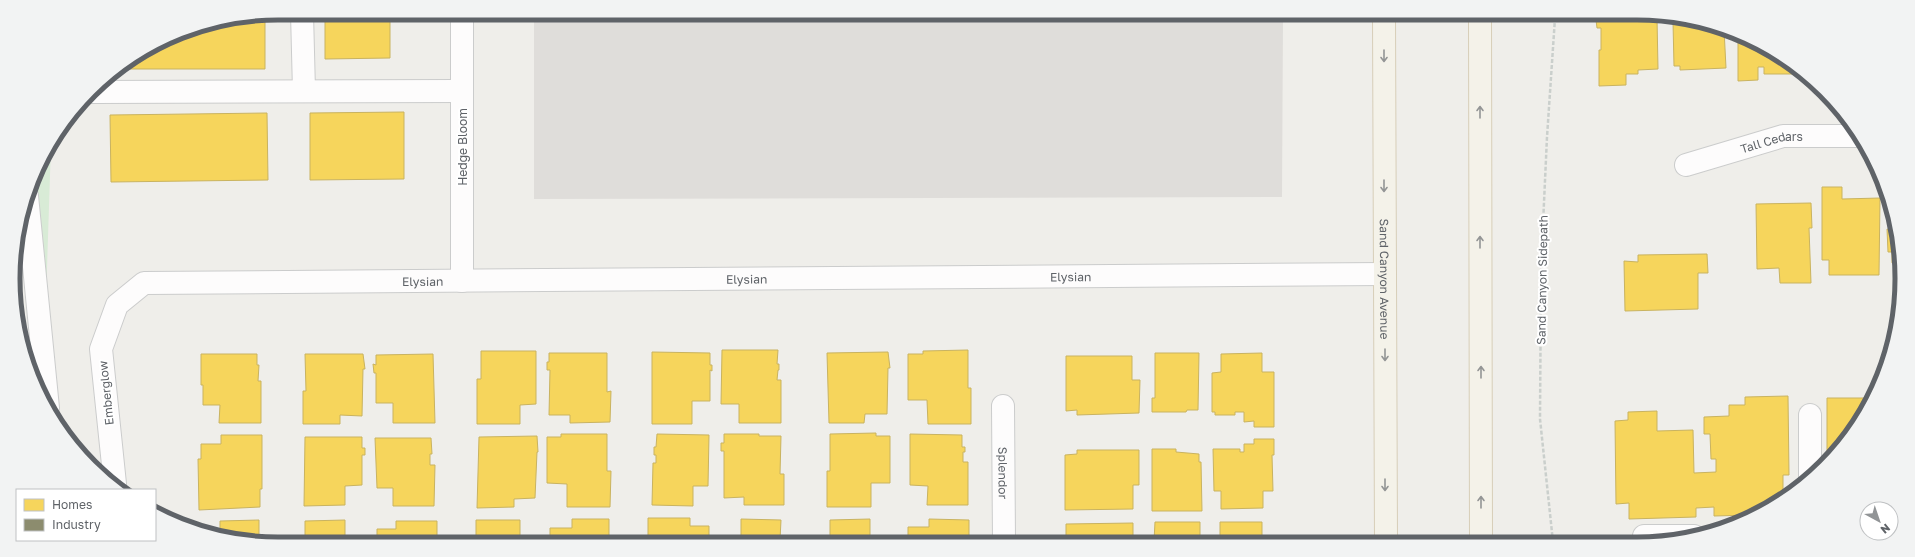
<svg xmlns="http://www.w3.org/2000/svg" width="1915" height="557" font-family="'Golos Text',sans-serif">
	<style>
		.industrial { fill: #dfddda }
		.green { fill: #d8ebd6 }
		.homes { fill: #f6d55c; stroke: #c9b360 }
		.industry { fill: #8c8c6e; stroke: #7e806c }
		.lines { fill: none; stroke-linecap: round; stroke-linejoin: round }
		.minor-casing { stroke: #cbcccc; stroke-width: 24 }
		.major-casing { stroke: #d7ceb8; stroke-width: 24 }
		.path { stroke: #cacfcc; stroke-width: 2.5; stroke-dasharray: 4 2; stroke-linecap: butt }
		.minor { stroke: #fdfcfc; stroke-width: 22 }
		.major { stroke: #f4f2e9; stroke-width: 22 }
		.oneway { stroke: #939595 }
		.labels { text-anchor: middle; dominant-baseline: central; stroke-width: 4; stroke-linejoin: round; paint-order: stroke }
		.street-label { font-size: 12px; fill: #5f6368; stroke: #fff }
		.rim { fill: none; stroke: #5f6368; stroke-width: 5 }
	</style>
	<rect width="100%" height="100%" fill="#efeeea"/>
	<polygon class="industrial" points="534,14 1283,17 1282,197 534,199"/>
	<polygon class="green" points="51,145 44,361 29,191 40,161"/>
	<g class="homes">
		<polygon points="325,13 390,13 390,58 325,59"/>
		<polygon points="265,14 265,69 119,69 177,33 227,18"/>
		<polygon points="1601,18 1657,18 1658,69 1638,70 1638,74 1626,74 1626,85 1599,86 1599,50 1601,50 1601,28 1597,28 1596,20 1601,20"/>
		<polygon points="1670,18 1688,18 1724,29 1726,68 1680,70 1680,66 1674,66 1673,22 1670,22"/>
		<polygon points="1740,34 1784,58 1795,66 1795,74 1764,74 1764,67 1758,67 1758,80 1738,81 1738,40 1740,40"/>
		<polygon points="404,112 404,179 310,180 310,113"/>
		<polygon points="267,113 268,180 111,182 110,115"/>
		<polygon points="1822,187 1842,187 1842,199 1880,198 1879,275 1829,275 1829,260 1822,260"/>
		<polygon points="1811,203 1812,228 1809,228 1811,283 1780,283 1779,268 1757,269 1756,204"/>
		<polygon points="1892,210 1897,226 1901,263 1892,263 1892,252 1888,252 1887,229 1890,230 1890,222 1892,222"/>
		<polygon points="1707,254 1708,273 1698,273 1698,309 1625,311 1624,261 1638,262 1638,255"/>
		<polygon points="722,350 778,350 777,364 779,364 779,370 778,370 777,380 781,380 781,423 739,423 739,404 721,404"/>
		<polygon points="968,350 968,388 971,388 971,424 928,424 927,400 908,400 908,354 923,354 923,351"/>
		<polygon points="481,351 536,351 536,404 520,405 520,424 477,424 477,379 481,379"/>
		<polygon points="652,352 710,353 710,365 712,365 712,371 710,370 710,401 692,401 692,424 652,424"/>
		<polygon points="888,352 890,368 888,368 887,414 865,414 864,423 829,423 827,353"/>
		<polygon points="549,353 607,353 607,392 611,391 610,422 570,423 570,415 549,415 550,370 547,370 547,362 549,362"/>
		<polygon points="1155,353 1199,353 1198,410 1187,410 1186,412 1152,412 1152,398 1155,398"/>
		<polygon points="1262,353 1262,372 1274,372 1274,427 1254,427 1254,421 1244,422 1244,412 1235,412 1235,415 1215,415 1215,412 1212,412 1212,373 1221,372 1221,354"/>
		<polygon points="201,354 257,354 257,365 259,365 258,381 261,381 261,423 219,423 220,405 203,405 203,385 201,385"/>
		<polygon points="305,354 363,354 365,369 363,369 362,416 340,415 340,424 303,424 303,391 306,391"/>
		<polygon points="433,354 435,423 393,423 393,403 376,403 376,373 374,373 373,364 376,365 376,355"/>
		<polygon points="1066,356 1132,356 1132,380 1140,380 1139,413 1077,415 1077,410 1066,411"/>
		<polygon points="1788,396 1789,475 1783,475 1783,496 1752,515 1714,516 1714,507 1696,508 1696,517 1629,519 1629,503 1616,504 1615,421 1628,420 1628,412 1657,411 1657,431 1693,430 1694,473 1716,472 1716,459 1711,459 1710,434 1704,434 1704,417 1729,416 1729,405 1745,405 1745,397"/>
		<polygon points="1827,398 1872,398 1867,411 1827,459"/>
		<polygon points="876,433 876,436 890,436 890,483 871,483 871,507 827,507 827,471 830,471 830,434"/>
		<polygon points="561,434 607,434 607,471 611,471 610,507 567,507 567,484 547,483 547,437 561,437"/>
		<polygon points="657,434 709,435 708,486 693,486 693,506 652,505 653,463 656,463 656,455 654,455 654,447 656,447"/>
		<polygon points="724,434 759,434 759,436 781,436 780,474 784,474 784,505 744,505 744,497 724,498 724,451 721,451 721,443 724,443"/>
		<polygon points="910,434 962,435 962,447 965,447 965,452 963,452 963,462 968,462 968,505 927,505 928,486 910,485"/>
		<polygon points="221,435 262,435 262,489 260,489 260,507 199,510 198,459 201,459 201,444 221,444"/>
		<polygon points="537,436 538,452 537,452 535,498 514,499 514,507 477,508 479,437"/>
		<polygon points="305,437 362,437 362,448 365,448 365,455 362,455 362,485 345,486 345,505 304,506"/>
		<polygon points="375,438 431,438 432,454 430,454 430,465 435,465 434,506 393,506 393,488 377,488"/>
		<polygon points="1254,439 1274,439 1274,455 1272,455 1273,491 1263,491 1263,508 1221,509 1221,491 1214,491 1213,449 1240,449 1240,452 1244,452 1244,444 1254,444"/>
		<polygon points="1152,449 1176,449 1176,452 1199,454 1199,462 1201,462 1202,511 1152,511"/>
		<polygon points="1077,450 1139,450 1139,485 1133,485 1133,509 1065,510 1065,455 1077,454"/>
		<polygon points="648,518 690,518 690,526 709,526 709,540 648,540"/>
		<polygon points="572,519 609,519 609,540 550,540 550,528 572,528"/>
		<polygon points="741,519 781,520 780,540 741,540"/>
		<polygon points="870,519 870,538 887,538 887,540 830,540 830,520"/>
		<polygon points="929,519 969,520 969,540 908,540 908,527 929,527"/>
		<polygon points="259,520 259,539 227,539 220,537 220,521"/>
		<polygon points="345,520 345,539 305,539 305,521"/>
		<polygon points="476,520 520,520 520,540 476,539"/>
		<polygon points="396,521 437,521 437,539 377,539 377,529 396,529"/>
		<polygon points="1155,522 1200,522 1200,541 1154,541"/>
		<polygon points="1220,522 1262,522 1262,540 1275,541 1213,541 1220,540"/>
		<polygon points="1133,523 1133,541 1066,541 1066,524"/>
	</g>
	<polygon class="industry" points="859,15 918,15 894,20"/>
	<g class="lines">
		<g class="minor-casing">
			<g id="minor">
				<polyline points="302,13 304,91"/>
				<polyline points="92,92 462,91"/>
				<path id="s1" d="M1686,165L1783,136H1860"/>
				<polyline points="27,196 48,408"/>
				<polyline points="462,281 462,14"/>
				<path id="s2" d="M1003,406L1004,540"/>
				<polyline points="1810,415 1810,479"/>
				<path id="s3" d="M115,484L101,349L117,305L144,283L1385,274"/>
				<polyline points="1644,542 1644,536 1694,536"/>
			</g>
		</g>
		<g class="major-casing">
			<g id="major">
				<path id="s4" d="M1384,17L1386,541"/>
				<polyline points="1480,17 1481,541"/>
			</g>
		</g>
		<polyline class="path" points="1553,542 1540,419 1541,268 1547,137 1555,18"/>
		<use href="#minor" class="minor"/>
		<use href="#major" class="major"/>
	</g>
	<defs><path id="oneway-shaft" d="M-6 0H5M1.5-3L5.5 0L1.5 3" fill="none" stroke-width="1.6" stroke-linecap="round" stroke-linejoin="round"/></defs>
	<g class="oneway">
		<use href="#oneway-shaft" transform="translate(1384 56) rotate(90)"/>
		<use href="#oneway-shaft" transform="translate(1480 112) rotate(-90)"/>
		<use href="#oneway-shaft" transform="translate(1384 186) rotate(90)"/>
		<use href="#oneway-shaft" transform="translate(1480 242) rotate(-90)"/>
		<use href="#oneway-shaft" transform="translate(1385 355) rotate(90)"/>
		<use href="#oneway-shaft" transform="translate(1481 372) rotate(-90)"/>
		<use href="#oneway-shaft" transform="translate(1385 485) rotate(90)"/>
		<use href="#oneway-shaft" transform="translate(1481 502) rotate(-90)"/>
	</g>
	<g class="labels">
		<g class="street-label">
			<text stroke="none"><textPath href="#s1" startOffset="89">Tall Cedars</textPath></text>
			<text transform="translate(462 147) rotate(-90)">Hedge Bloom</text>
			<text stroke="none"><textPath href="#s3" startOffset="1144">Elysian</textPath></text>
			<text stroke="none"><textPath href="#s3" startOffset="820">Elysian</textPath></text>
			<text stroke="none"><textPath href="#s4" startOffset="262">Sand Canyon Avenue</textPath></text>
			<text transform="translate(1542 280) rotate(-89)">Sand Canyon Sidepath</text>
			<text stroke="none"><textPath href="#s3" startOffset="496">Elysian</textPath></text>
			<text transform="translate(106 393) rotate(-96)">Emberglow</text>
			<text stroke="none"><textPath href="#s2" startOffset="67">Splendor</textPath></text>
		</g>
	</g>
	<path d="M0 0H1915V557H0ZM278 20H1637A258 258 0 0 1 1895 278V279A258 258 0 0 1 1637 537H278A258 258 0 0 1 20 279V278A258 258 0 0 1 278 20Z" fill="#f2f3f3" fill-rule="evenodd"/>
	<path class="rim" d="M278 20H1637A258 258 0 0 1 1895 278V279A258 258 0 0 1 1637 537H278A258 258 0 0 1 20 279V278A258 258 0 0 1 278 20Z"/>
	<rect x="16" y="489" width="140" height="52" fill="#ffffff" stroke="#bfc1c3"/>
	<rect x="24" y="499" width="20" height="12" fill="#f6d55c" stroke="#bfc1c3"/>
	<text x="52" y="509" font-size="12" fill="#5f6368">Homes</text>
	<rect x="24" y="519" width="20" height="12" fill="#8c8c6e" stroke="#bfc1c3"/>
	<text x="52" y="529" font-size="12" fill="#5f6368">Industry</text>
	<g transform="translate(1879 521) rotate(140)"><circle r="19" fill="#ffffff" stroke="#bfc1c3"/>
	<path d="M0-3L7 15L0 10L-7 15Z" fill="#919496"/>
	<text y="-6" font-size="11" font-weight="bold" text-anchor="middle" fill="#5f6368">N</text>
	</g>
</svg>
